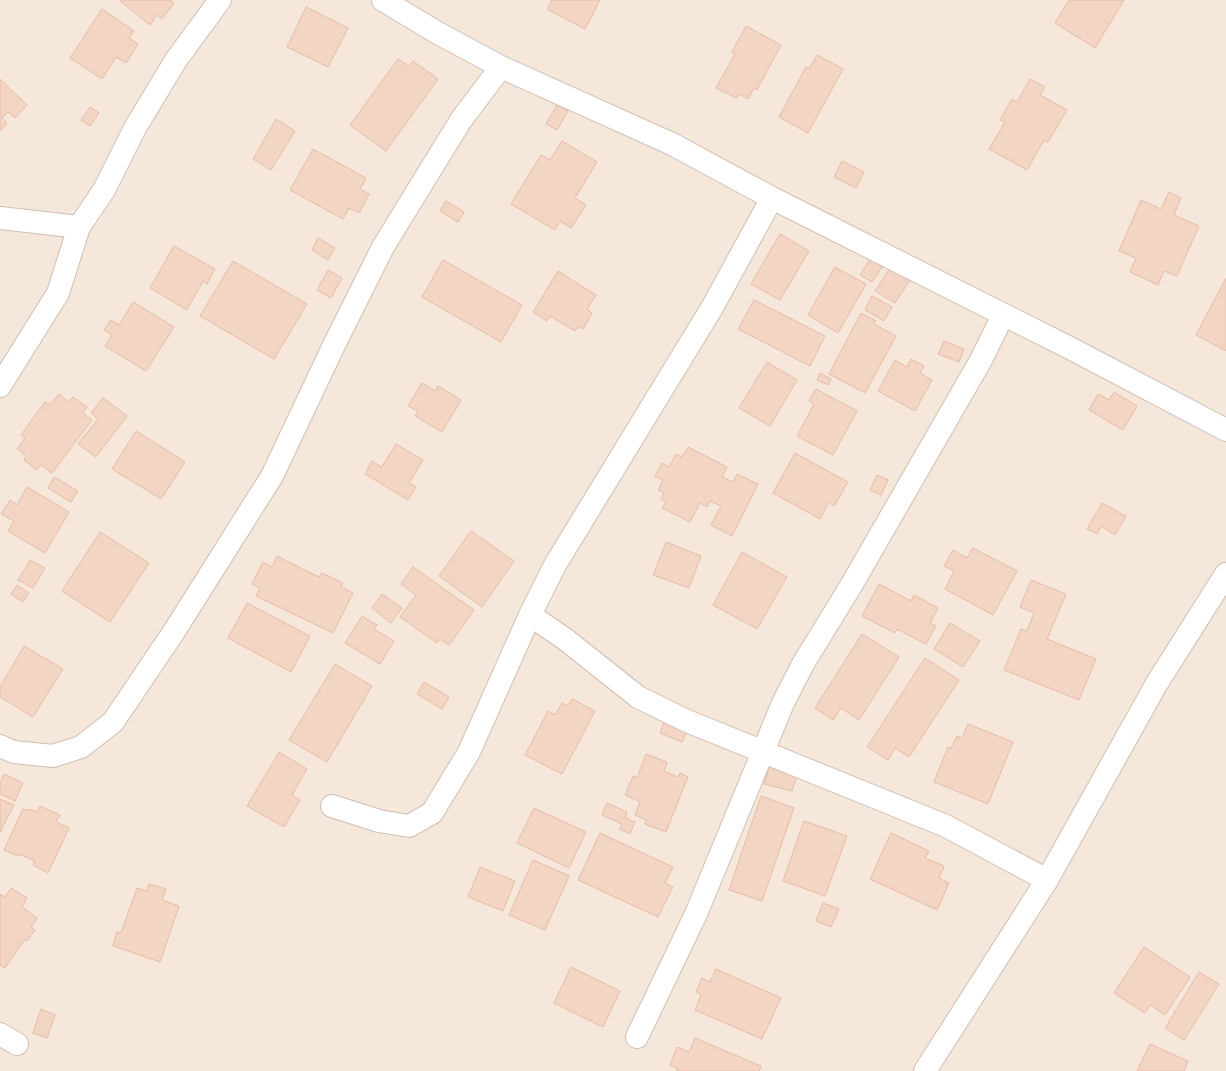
<svg xmlns="http://www.w3.org/2000/svg" width="1226" height="1071" font-family="Quicksand,sans-serif">
	<style>
		.residential { fill: #f5e8da }
		.building { fill: #f3d5c3; stroke: #e6bba3 }
		.lines { fill: none; stroke-linecap: round; stroke-linejoin: round }
		.minor-casing { stroke: #d1beb0; stroke-width: 24 }
		.minor { stroke: #fff; stroke-width: 22 }
	</style>
	<rect width="100%" height="100%" fill="#fdf6ec"/>
	<rect class="residential" x="0" y="0" width="1226" height="1071"/>
	<g class="building">
		<polygon points="119,0 170,0 174,3 162,19 157,15 150,25"/>
		<polygon points="552,0 600,0 585,29 547,9"/>
		<polygon points="1069,0 1124,0 1095,48 1055,23"/>
		<polygon points="306,7 348,28 328,67 287,47"/>
		<polygon points="102,9 134,31 129,38 138,44 126,63 116,57 102,79 70,58"/>
		<polygon points="746,26 781,45 757,90 754,88 748,99 739,94 737,98 716,88 735,54 732,52"/>
		<polygon points="817,55 843,69 808,133 779,117 806,67 809,69"/>
		<polygon points="398,59 409,66 413,61 438,79 386,151 350,125"/>
		<polygon points="0,79 27,105 15,118 8,112 2,118 7,123 0,131"/>
		<polygon points="1030,79 1045,87 1040,95 1067,110 1048,142 1044,140 1027,170 989,149 1005,122 1000,120 1012,99 1017,102"/>
		<polygon points="557,105 568,111 557,130 546,124"/>
		<polygon points="90,107 99,113 90,126 81,120"/>
		<polygon points="276,119 295,131 271,170 253,159"/>
		<polygon points="562,141 597,162 575,198 586,205 571,228 560,221 555,230 511,204 541,155 550,160"/>
		<polygon points="313,149 366,178 360,189 369,194 359,213 349,208 343,219 290,190"/>
		<polygon points="842,161 864,172 856,188 834,177"/>
		<polygon points="1169,192 1181,198 1174,215 1199,226 1177,276 1164,271 1158,285 1130,272 1136,258 1119,251 1141,200 1161,209"/>
		<polygon points="446,201 464,212 458,222 440,211"/>
		<polygon points="780,234 809,251 780,300 751,284"/>
		<polygon points="318,238 335,248 328,260 312,250"/>
		<polygon points="174,246 215,269 207,284 203,281 187,310 150,288"/>
		<polygon points="870,259 882,267 872,282 860,275"/>
		<polygon points="443,260 522,305 501,342 422,297"/>
		<polygon points="233,261 307,304 274,359 200,316"/>
		<polygon points="892,265 912,277 895,303 875,291"/>
		<polygon points="835,267 866,284 838,333 808,315"/>
		<polygon points="328,270 342,278 331,298 317,290"/>
		<polygon points="558,271 596,295 587,310 592,313 583,329 578,326 575,331 550,316 547,321 533,312"/>
		<polygon points="1226,278 1226,351 1196,335"/>
		<polygon points="872,296 892,307 884,321 865,310"/>
		<polygon points="754,300 825,336 810,366 738,329"/>
		<polygon points="133,302 174,327 146,371 105,346 112,335 104,330 111,320 119,325"/>
		<polygon points="861,313 876,321 874,324 896,336 865,393 829,374"/>
		<polygon points="944,341 964,349 959,362 938,354"/>
		<polygon points="911,359 924,366 920,373 932,380 915,411 878,391 895,360 907,367"/>
		<polygon points="767,362 797,380 770,426 739,408"/>
		<polygon points="820,373 831,379 828,385 817,380"/>
		<polygon points="422,383 435,391 438,386 461,400 442,432 415,416 418,411 408,406"/>
		<polygon points="816,389 857,411 833,455 797,436 814,404 809,401"/>
		<polygon points="1114,392 1137,406 1123,430 1089,410 1098,394 1109,400"/>
		<polygon points="59,394 69,402 73,397 87,407 83,413 92,420 52,473 41,465 37,470 24,460 26,456 17,449 25,438 21,435 45,402 50,405"/>
		<polygon points="103,398 127,416 96,457 78,444 98,419 91,413"/>
		<polygon points="136,431 185,462 161,499 112,469"/>
		<polygon points="396,444 423,460 409,483 416,487 408,500 365,474 372,461 382,467"/>
		<polygon points="688,447 727,467 722,477 733,482 737,474 758,484 732,536 711,525 721,506 710,501 707,507 700,503 690,522 662,508 666,502 661,499 664,493 658,490 663,480 655,476 662,463 669,467 676,454 682,457"/>
		<polygon points="795,453 848,482 834,506 829,502 820,519 773,493"/>
		<polygon points="877,475 888,480 881,495 870,490"/>
		<polygon points="54,477 78,491 71,502 48,488"/>
		<polygon points="27,487 69,512 45,553 8,531 14,521 1,514 10,500 17,505"/>
		<polygon points="1102,503 1126,516 1115,535 1101,526 1097,534 1087,529"/>
		<polygon points="471,531 514,561 482,607 439,576"/>
		<polygon points="100,532 149,563 110,622 62,591"/>
		<polygon points="666,542 701,556 689,588 653,575"/>
		<polygon points="973,548 1017,571 993,615 945,589 954,571 944,566 953,550 967,558"/>
		<polygon points="742,552 787,577 757,629 713,605"/>
		<polygon points="277,556 319,577 322,573 343,583 341,587 353,593 333,633 256,596 260,588 252,584 263,562 272,567"/>
		<polygon points="30,560 45,568 33,588 18,580"/>
		<polygon points="413,567 474,610 449,645 440,639 437,643 400,617 416,595 401,584"/>
		<polygon points="1031,580 1066,594 1047,639 1096,659 1079,700 1004,670 1021,629 1027,631 1034,613 1020,607"/>
		<polygon points="879,584 911,601 914,595 938,608 930,623 936,626 926,644 897,629 895,633 862,616"/>
		<polygon points="17,585 29,593 23,602 11,594"/>
		<polygon points="382,594 402,608 391,623 372,608"/>
		<polygon points="247,603 310,636 291,672 228,638"/>
		<polygon points="362,616 377,625 374,629 394,641 380,664 345,643"/>
		<polygon points="950,623 980,641 963,667 934,649"/>
		<polygon points="862,634 899,657 859,720 841,708 833,720 815,708"/>
		<polygon points="24,646 63,669 33,717 0,697 0,687"/>
		<polygon points="925,658 959,680 909,757 895,748 888,760 867,747"/>
		<polygon points="335,664 372,686 327,762 289,740"/>
		<polygon points="424,682 449,697 442,709 417,694"/>
		<polygon points="572,699 595,711 562,774 525,755 548,711 555,715 562,703 568,706"/>
		<polygon points="664,722 687,730 682,742 660,733"/>
		<polygon points="968,724 1013,742 988,804 934,782 948,747 951,748 957,736 962,738"/>
		<polygon points="279,752 307,769 292,795 300,800 284,827 247,806"/>
		<polygon points="646,754 667,762 664,771 678,777 680,773 688,777 666,832 645,824 646,820 635,815 640,802 625,795 633,776 637,778"/>
		<polygon points="769,767 797,775 792,791 764,784"/>
		<polygon points="4,774 23,783 15,801 0,794 0,783"/>
		<polygon points="761,796 794,808 762,901 729,890"/>
		<polygon points="0,799 14,805 0,832"/>
		<polygon points="607,803 627,812 625,818 635,822 630,834 620,829 622,824 602,815"/>
		<polygon points="40,806 60,815 56,822 69,828 48,873 33,865 35,861 19,854 18,856 4,850 23,809 28,811 29,809 37,812"/>
		<polygon points="534,808 586,832 569,868 517,843"/>
		<polygon points="804,821 847,836 825,896 783,881"/>
		<polygon points="600,833 673,867 665,883 673,887 658,917 578,880"/>
		<polygon points="891,833 929,851 925,858 944,866 939,878 949,883 937,910 870,879"/>
		<polygon points="533,860 569,876 545,930 509,915"/>
		<polygon points="480,867 515,881 503,911 468,897"/>
		<polygon points="149,884 166,889 162,900 179,906 160,962 113,946 117,932 121,933 137,888 147,891"/>
		<polygon points="11,888 27,898 22,907 37,918 31,927 35,930 27,941 25,939 5,968 0,965 0,894 5,897"/>
		<polygon points="823,903 839,909 831,927 816,921"/>
		<polygon points="1144,947 1190,977 1165,1015 1150,1005 1145,1013 1114,993"/>
		<polygon points="571,967 620,991 603,1027 554,1003"/>
		<polygon points="716,969 781,998 762,1039 695,1010 701,995 696,992 702,978 710,982"/>
		<polygon points="1199,972 1219,984 1184,1040 1165,1028"/>
		<polygon points="41,1009 55,1015 47,1038 33,1033"/>
		<polygon points="695,1038 761,1066 759,1071 676,1071 677,1068 670,1065 677,1047 689,1052"/>
		<polygon points="1150,1044 1188,1061 1184,1071 1137,1071"/>
	</g>
	<g class="lines">
		<g class="minor-casing">
			<g id="minor">
				<polyline points="383,0 436,32 501,67 672,144 772,198 1068,347 1226,430"/>
				<polyline points="0,218 79,227"/>
				<polyline points="0,386 58,293 79,227 104,190 135,128 176,60 220,0"/>
				<polyline points="530,615 565,639 638,697 687,721 946,826 1047,880"/>
				<polyline points="0,746 14,752 53,756 81,747 113,722 175,630 272,476 335,343 383,247 461,120 501,67"/>
				<polyline points="332,806 379,821 409,826 432,813 469,752 530,615 555,565 713,306 772,198"/>
				<polyline points="0,1034 17,1044"/>
				<polyline points="637,1037 696,914 783,703 803,664 852,584 981,360 1003,315"/>
				<polyline points="925,1071 1047,880 1157,683 1226,574"/>
			</g>
		</g>
		<use href="#minor" class="minor"/>
	</g>
</svg>
